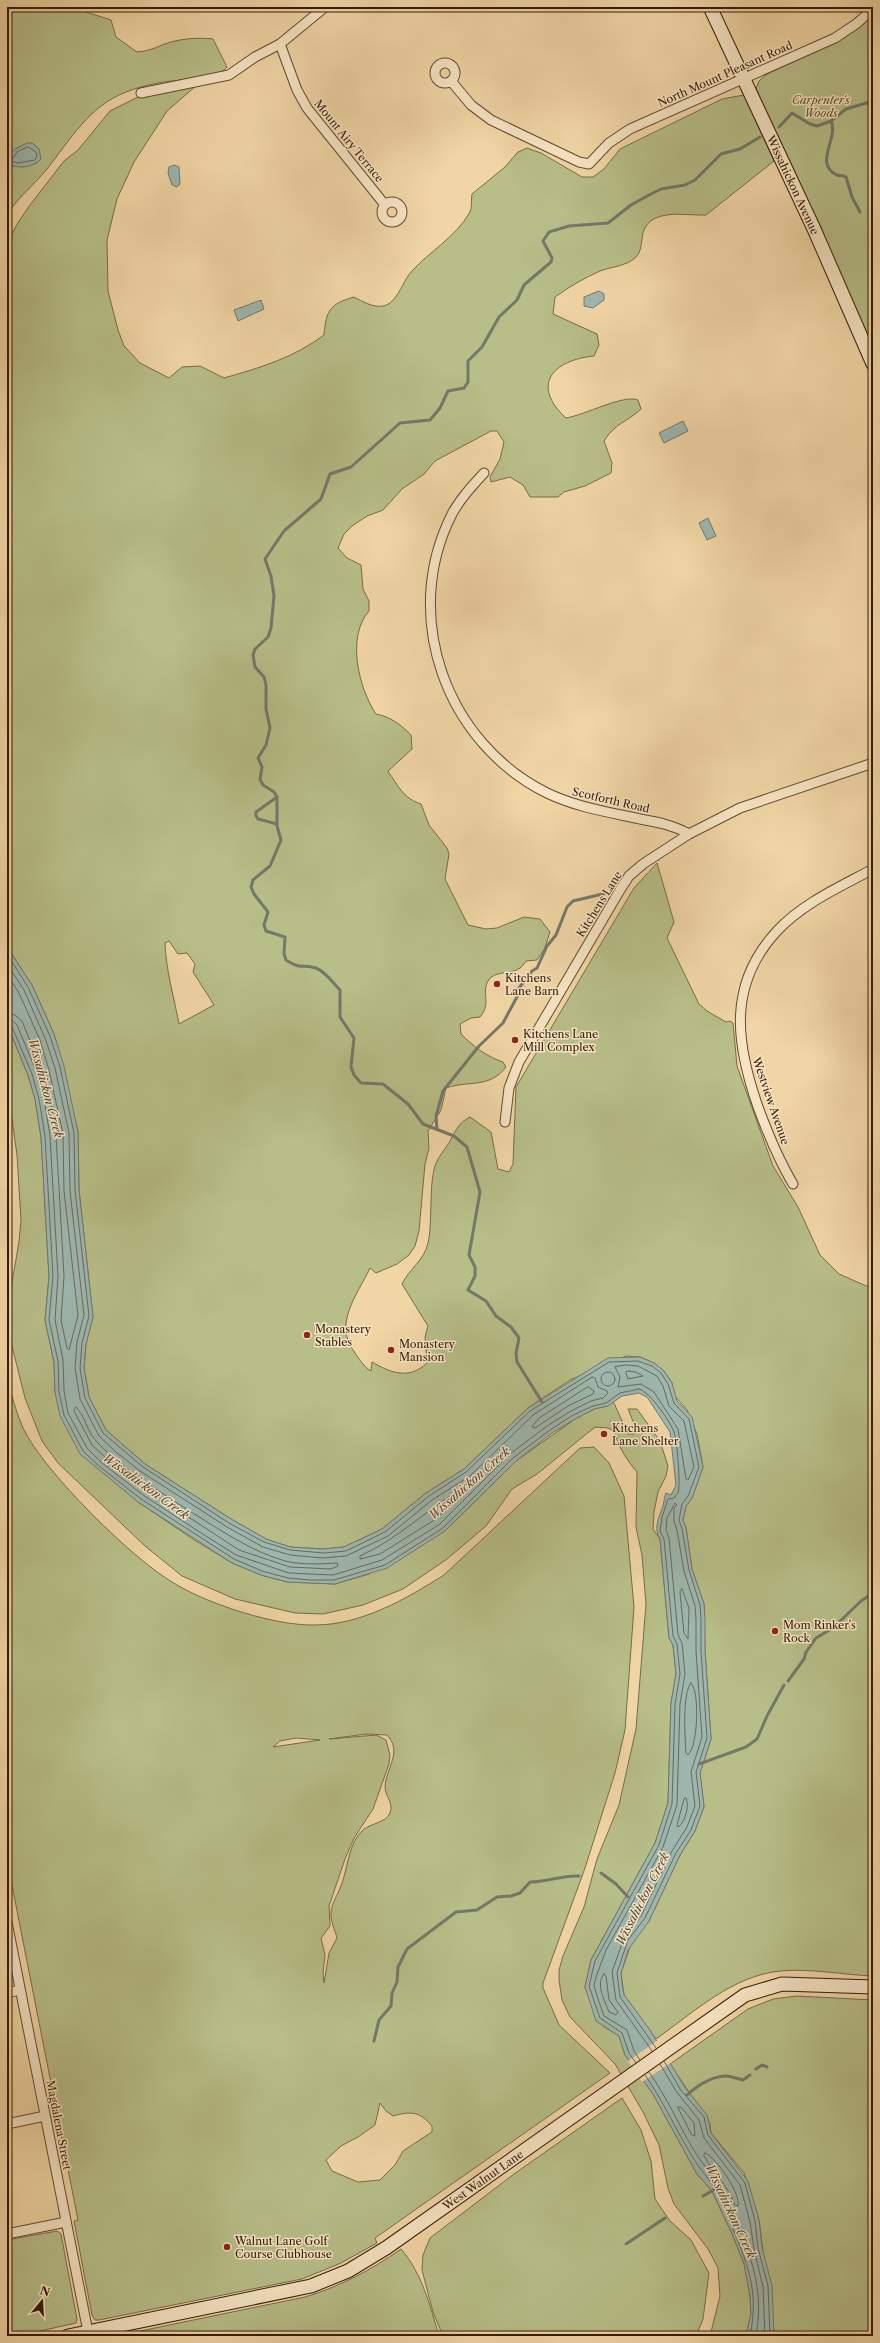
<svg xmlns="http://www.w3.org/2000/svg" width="880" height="2343" font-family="'Libre Caslon Text',serif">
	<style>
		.green { fill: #b7be88; stroke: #766c47; fill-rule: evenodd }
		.water { fill: #9db7af; stroke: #73796b }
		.pier { fill: #f1d5a5 }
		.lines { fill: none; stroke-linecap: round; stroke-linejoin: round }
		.shore { stroke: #69695a; stroke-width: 1 }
		.stream { stroke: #73796b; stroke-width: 3 }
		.street-casing { stroke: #644a2e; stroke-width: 11 }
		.secondary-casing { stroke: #351b06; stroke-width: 15 }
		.street { stroke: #f6e4c4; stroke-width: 9 }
		.secondary { stroke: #f6e4c4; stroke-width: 13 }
		.poi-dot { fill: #8f2418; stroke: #f6e4c4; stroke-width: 1.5 }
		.labels { text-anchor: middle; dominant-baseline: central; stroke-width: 3; stroke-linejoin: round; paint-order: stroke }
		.street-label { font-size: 11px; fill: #351b06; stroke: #f6e4c4 }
		.park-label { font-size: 11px; font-style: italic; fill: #5c4c2d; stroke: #f6e4c4 }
		.poi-label { font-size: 11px; fill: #351b06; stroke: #f6e4c4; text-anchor: start }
		.water-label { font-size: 12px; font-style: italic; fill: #544a39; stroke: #f6e4c4 }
	</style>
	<rect width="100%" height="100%" fill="#f1d5a5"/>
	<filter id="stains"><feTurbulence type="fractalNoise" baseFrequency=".005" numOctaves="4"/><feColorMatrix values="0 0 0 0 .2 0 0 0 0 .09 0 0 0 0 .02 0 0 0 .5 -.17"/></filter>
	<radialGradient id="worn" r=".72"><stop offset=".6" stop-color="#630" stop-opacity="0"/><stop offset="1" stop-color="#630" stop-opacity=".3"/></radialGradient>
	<g class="green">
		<path d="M7,7H83V11L111,20L116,37L137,52C147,51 153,49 162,45C177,39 196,37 213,39L227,67C216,81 175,79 158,83C147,85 136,88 126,92C89,106 70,140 47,169C34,185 17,198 7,215V162L22,167L37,163L39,149L32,143L15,149L7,157Z"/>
		<polygon points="873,15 873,352 756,89 759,81 767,74 845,37"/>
		<path d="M197,85L167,111L134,162L117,199L107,240L108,291L118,330L124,346L140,363L169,378L182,367L200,366L224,378C260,368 295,357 324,335C326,310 330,304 354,297C362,301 373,308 383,306C398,303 402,281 412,271C430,251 456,237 470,212C472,208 471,200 472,194L505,167L518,152L527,148L541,153L582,177H593L604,169L620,149L722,99L744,95L774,161L706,215C687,216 650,207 643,233C641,242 642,252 635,258C626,266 611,267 600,271C584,278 569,287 555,297L553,314L597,334L599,345L594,356C553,360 530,385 566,418C585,415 624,394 638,400L641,409C626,423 615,423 604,441L612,463L611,473L585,486L564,492L558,497H530L523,485L510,477L491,482L490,477L500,459L504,442L497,431H491L435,461L424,474L402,489L383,510L367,516L352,526L344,534L338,548L347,558L361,565L363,589L369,601V611C346,637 359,689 376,714C391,717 400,724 411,735L412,749L388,771C398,786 404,799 421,804L429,825L447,848L449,854L445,879L468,925L486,929L497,928L524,917L540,919L550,932L544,950L537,960L526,961C524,964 522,967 520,968C511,975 494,970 488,981C481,994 492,1003 480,1017L471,1018L460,1024L461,1034C473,1046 487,1057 503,1062L506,1067C489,1089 469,1080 446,1088L441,1110L428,1131L429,1148L425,1164L419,1231L415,1246L409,1255L397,1264L376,1273L370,1268C356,1297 333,1324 355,1353C360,1360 364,1367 371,1371L372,1362C391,1373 409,1380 427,1363L425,1337L428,1326L402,1284C409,1269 424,1261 428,1243C433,1223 428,1178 437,1161C440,1155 445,1149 449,1143C455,1132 458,1123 470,1117L491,1132L498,1169L509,1172L513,1164L516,1087L634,888L657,863L674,922L667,938L699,1004L707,1011L726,1022L730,1021L733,1023L737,1066L773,1166L798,1207L820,1255L839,1274L873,1289V1976C843,1975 811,1968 781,1971C733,1975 693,2013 656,2039L624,1995L621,1973L632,1941L649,1921L680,1855L695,1831L699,1820L704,1807L700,1773L711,1739L705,1651L704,1604L692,1569L686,1528L683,1520L686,1506L692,1498L703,1467L697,1434L687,1410L674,1395L672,1383L664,1371L654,1363L640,1357L626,1356L570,1380L528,1408L464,1469L426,1493L382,1529L344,1547L323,1549L290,1547L266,1539L231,1519L145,1464L106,1430L89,1397L84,1368L86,1344L93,1317L79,1190L78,1132L54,1034L32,985L7,947V245L17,224L30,205L64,161L78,150L110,111L138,97ZM169,941L178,954L187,953L195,964L193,972L214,1005L179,1024C174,997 166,971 165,943Z"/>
		<path d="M7,1024L28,1075L35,1099L41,1137L49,1277L45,1320L54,1362L55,1392L138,1502L193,1539L232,1563L261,1575L287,1582L335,1584L369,1574L445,1531L516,1461L575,1419L594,1409L608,1406L613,1401L628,1434H635L637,1431L628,1409H637L660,1441L668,1466L666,1476L658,1492L654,1512L653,1529L660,1539L669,1638L673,1645L676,1674L671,1703L668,1803L655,1843L591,1960L585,1987L603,2026L619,2036L625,2055L653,2094L697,2174L712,2191L733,2236L744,2264L750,2295L751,2314L746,2336H710L720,2296L718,2268L708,2249L674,2204L668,2188L659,2145L643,2112L615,2064L570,2017L562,2000L559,1980V1970L563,1956L584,1907L597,1859L619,1805L636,1729L646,1604L642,1555L636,1527L637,1472C629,1463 616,1444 615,1432L608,1428L595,1427L537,1474L512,1489L486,1526L447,1559L403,1589L363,1605L323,1614L295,1613L235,1599L182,1576L145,1546L58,1463L42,1441L25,1398L7,1326V1311L19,1242L21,1220L17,1155L7,1083Z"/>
		<path d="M7,1376C11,1394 16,1412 23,1428C43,1471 135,1562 177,1585C211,1605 276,1626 315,1625C361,1625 406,1599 444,1575L580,1448L594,1447L609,1463L624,1496L634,1607L625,1730L615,1773L585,1868L543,1983V1988L559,2025L610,2073L375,2238L377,2243L341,2263L302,2279L99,2320H95L92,2315L74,2221L78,2220L7,1860ZM366,1734L387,1735C403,1752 386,1768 385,1787C385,1796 394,1803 390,1813C386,1823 371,1823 363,1830C348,1843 348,1869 341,1886C338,1894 332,1903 331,1912C330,1920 335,1930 337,1938L329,1953L324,1983L323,1973L325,1955L321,1938L330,1926L329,1906L345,1859L354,1838L373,1809L389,1764L390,1755L386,1740L376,1735L329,1739ZM296,1738L320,1740L273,1747L280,1741ZM380,2103L386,2111L393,2116C411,2111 419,2111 432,2126V2132L403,2151L395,2165L380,2180L358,2182L332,2171L326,2160L341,2146L358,2137L375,2125Z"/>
		<polygon points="797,1996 873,2000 873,2336 774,2336 759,2220 744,2173 711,2133 710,2123 670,2064 748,2009 773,1999"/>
		<polygon points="622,2098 641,2130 651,2161 655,2199 670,2221 691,2240 709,2273 703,2319 696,2336 443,2336 433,2312 422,2270 423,2255 430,2238 514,2174"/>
		<polygon points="57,2231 61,2234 77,2319 76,2323 18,2336 7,2336 7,2240"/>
		<path d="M401,2249C422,2273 430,2306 439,2336H116L305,2297C341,2286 371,2270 401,2249Z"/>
	</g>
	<g class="water">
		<path d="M27,143H32L39,149L41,159C33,168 18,169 8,164L7,157L15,149Z"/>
		<polygon points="174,165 179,167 180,184 177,187 172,185 168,173 169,167"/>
		<polygon points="599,291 604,294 604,300 593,308 584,306 584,297"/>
		<polygon points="261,300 264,309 238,321 234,310"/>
		<polygon points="683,421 688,431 664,443 659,433"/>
		<polygon points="708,518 716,536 707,540 699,523"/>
		<path d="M7,947L32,985L54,1034L64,1066L78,1132L79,1190L93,1317L86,1344L84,1368L89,1397L106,1430L145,1464L231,1519L266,1539L290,1547L323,1549L344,1547L382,1529L426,1493L464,1469L528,1408L608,1358L640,1357L654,1363L664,1371L672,1383L677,1401L692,1417L703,1467L692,1498L686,1506L683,1520L686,1528L692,1569L704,1604L705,1619V1651L711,1739L700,1773L704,1806L695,1831L680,1855L649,1921L628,1950L621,1973L622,1984L624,1995L650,2030L684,2086L707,2115L711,2133L748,2181L759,2220L762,2247L772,2286L774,2336H746L751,2314L750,2295L744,2264L733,2236L712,2191L697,2174L653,2094L625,2055L619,2036L596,2021L585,1987L591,1960L655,1843L668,1803L671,1703L676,1674L673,1645L669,1638L660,1539C653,1527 659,1518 663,1506C664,1502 664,1498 666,1493L671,1495L676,1485L670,1432L647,1397L639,1393L622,1396L608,1406L594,1409L575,1419L552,1433L516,1461L445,1531L387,1568L335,1584L287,1582L261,1575L232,1563L138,1502L80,1454L60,1416L55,1392L54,1362L45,1320L49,1277L41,1137L35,1099L28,1075L7,1024Z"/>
	</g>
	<polygon class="pier" points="658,2040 672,2062 642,2082 628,2061"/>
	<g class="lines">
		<g class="shore">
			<polygon points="28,147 36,152 37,156 35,160 17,163 11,161 17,152"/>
			<polyline points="7,954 28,987 50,1036 60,1067 74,1133 75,1190 89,1316 82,1343 80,1368 85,1398 103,1433 143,1467 229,1523 264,1542 290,1550 324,1553 346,1551 385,1532 429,1496 466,1472 530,1411 609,1362 638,1361 652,1366 661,1373 668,1384 674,1403 689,1419 699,1467 688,1496 682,1504 679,1520 682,1529 689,1570 700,1605 701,1619 701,1651 707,1738 696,1772 700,1806 691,1830 676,1853 645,1918 628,1940 617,1973 620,1997 656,2048"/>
			<polyline points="7,964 24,990 45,1038 55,1068 69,1133 70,1191 84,1315 77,1342 75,1368 80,1399 99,1436 116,1452 140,1471 227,1527 263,1547 290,1555 323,1558 346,1556 388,1536 432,1500 470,1476 533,1415 592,1377 595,1378 598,1387 607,1391 608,1393 603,1398 591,1401 571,1411 547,1426 510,1454 440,1524 382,1560 333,1575 289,1573 236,1555 198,1531 143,1495 102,1463 87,1448 68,1413 64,1391 63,1360 55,1320 58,1276 50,1136 44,1098 37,1073 17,1025 13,1021 7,1019"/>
			<polyline points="7,974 19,993 40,1040 49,1070 63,1134 64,1191 78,1315 69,1350 67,1348 61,1320 64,1276 56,1136 50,1097 42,1070 22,1021 15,1015 7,1013"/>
			<path d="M7,1024L12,1027L32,1074L39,1099L45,1136L53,1276L49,1320L58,1361L59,1392L64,1415L83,1451L99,1466L141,1499L234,1559L262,1571L288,1578L310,1580H334L385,1565L443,1528L513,1458L550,1430L573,1415L593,1406L606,1403L620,1393L639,1389C650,1392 670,1421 674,1432C677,1441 681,1484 678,1493L674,1498L668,1499L662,1517L660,1531L664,1539L673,1636L677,1644L680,1674L675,1704L672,1804L659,1845L595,1961L589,1986L600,2018L622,2033L629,2053L636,2063"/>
			<polygon points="626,1365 638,1366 657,1376 663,1386 669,1406 684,1421 694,1467 688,1480 686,1479 678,1429 654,1392 641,1384 618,1387 620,1377 615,1367"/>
			<polygon points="627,1371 636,1372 643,1376 628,1379 626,1373"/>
			<circle cx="608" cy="1379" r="7"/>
			<polygon points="588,1387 594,1391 593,1394 568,1406 535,1428 532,1427 538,1419"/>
			<path d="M76,1407C85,1416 87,1431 96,1441C122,1469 156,1489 188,1510C219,1529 250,1551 285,1561C301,1565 321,1564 337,1563L338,1566L331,1569L290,1567L239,1550L147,1490L106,1458L92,1445L74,1411Z"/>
			<path d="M461,1489L463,1492L436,1519L380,1554L360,1559V1556C398,1539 426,1510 461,1489Z"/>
			<polygon points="682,1589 689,1608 688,1639 684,1633 680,1592"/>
			<path d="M691,1683C700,1691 698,1746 688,1755L686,1753C685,1739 682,1693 691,1683Z"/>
			<path d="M686,1798C690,1805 685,1823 678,1827L677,1825L684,1799Z"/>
			<path d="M604,1974L606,1976L609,2000L618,2012L616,2015L609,2012C605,2001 595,1984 604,1974Z"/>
			<polyline points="640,2060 634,2051 627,2030 604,2016 597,1996 594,1986 596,1977 606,1950 663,1847 677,1805 680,1704 685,1674 682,1643 678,1635 669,1538 666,1530 667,1518 675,1503 677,1505 674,1508 674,1521 677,1530 684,1571 695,1606 696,1619 696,1651 702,1737 691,1772 695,1806 687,1827 672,1851 641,1916 624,1938 612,1972 616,2000 652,2051"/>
			<polyline points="664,2061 680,2089 704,2117 708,2135 745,2183 755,2221 758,2248 768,2286 770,2336"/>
			<polyline points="660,2064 676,2091 699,2120 704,2138 740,2185 750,2222 754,2249 763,2287 765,2336"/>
			<path d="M649,2072C666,2096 678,2123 693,2149C701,2162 711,2173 719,2185C726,2196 729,2208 734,2219C753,2259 764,2292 756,2336"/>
			<path d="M645,2075C662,2099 674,2126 689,2151C697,2166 706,2175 715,2188C722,2198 724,2209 729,2219C746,2262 760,2288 750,2336"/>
			<polygon points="678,2107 681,2107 694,2123 695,2136 692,2135"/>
			<path d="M705,2153C716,2157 741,2194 738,2206L735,2205C728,2186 714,2173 704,2156Z"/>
		</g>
		<g class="stream">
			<path d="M831,121C839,138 813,164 837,175C840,176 843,175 846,177L852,197L860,212"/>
			<polyline points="779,127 792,113 810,124 817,126 831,121 846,109 873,101"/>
			<polyline points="277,797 256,812 256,816 258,819 277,824"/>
			<polyline points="437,1129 436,1116 443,1091 479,1046 503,1023 518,995 519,988 532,971 537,968 547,946 556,935 567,907 573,901 607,893"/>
			<path d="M542,1402L517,1362L516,1353L519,1338L511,1327L496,1316L486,1301L468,1290L475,1276V1267L469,1255L480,1192L467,1147L454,1136L423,1124L408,1104L383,1084L361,1083L354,1075L351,1067L354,1038L340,1017V990C332,982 326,972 316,968C302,964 301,970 286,960L284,954L285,937L266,931L264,925L268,912L254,894L251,887L253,880L270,866L281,840L277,826V797L274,792L263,785L260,779L262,767L258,758L266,745L270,728L266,709V685L264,677L255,667L253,655L255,649L268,637L271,628L274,596L271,576L265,559L284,531L321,499L330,474L351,467L400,423L430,420L440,408L448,391L464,388L468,382V361L482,347L499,317L517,300L524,285L551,262L552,258L543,241L549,232L569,226L608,223L631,205L649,195L661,189L685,185L695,180L721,154L740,149L760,137"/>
			<polyline points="788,1681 804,1659 806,1652 816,1638 833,1628 861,1601 873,1593"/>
			<polyline points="699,1764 746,1747 757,1739 767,1716 784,1685"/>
			<polyline points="601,1873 616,1884 628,1897"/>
			<path d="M374,2041L379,2020L391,2006L392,1993L397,1982L398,1967L407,1949L456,1912L477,1910L497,1897L511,1896L520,1893L530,1882C547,1882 562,1875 579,1876"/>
			<polyline points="756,2069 762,2065 767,2067"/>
			<path d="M687,2095C697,2086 712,2076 727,2076C733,2077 738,2079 743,2080L750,2075"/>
			<polyline points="703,2196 715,2189"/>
			<polyline points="626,2244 665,2218"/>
		</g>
		<g class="street-casing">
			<g id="street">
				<polyline points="280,44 297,90 307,108 385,205"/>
				<circle cx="445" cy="73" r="10"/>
				<polyline points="451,81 471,105 491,120 579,162 589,164 609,143 630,129 835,38 856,24 873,9"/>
				<polyline points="141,93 229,75 255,57 280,44 325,7"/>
				<circle cx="392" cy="212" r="10"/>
				<path d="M484,473C472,486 460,499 452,514C400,616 446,743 547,793C576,807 608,812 640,819C657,822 673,825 689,834"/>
				<polyline points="505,1122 509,1088 519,1062 620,890 629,876 643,864 689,834 740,808 873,763"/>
				<path d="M793,1184C778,1159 768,1134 758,1107C736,1044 727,985 777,931C803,903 840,887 873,869"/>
				<polyline points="7,1922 88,2332"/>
				<polyline points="7,1993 20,1990"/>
				<polyline points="7,2124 45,2116"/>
				<polyline points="7,2234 66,2222"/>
			</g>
		</g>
		<g class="secondary-casing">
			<g id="secondary">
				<polyline points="710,7 814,229 873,364"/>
				<polyline points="68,2336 311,2286 348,2271 386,2248 745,1995 782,1984 873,1987"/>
			</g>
		</g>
		<use href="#street" class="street"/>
		<use href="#secondary" class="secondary"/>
	</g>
	<g class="poi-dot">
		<circle cx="497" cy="984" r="4"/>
		<circle cx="515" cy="1040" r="4"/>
		<circle cx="307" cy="1335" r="4"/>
		<circle cx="391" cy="1350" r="4"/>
		<circle cx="604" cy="1434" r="4"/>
		<circle cx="775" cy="1631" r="4"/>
		<circle cx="227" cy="2247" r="4"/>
	</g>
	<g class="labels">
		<g class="street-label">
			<text transform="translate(725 74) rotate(-24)">North Mount Pleasant Road</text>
			<text transform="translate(349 141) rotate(51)">Mount Airy Terrace</text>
			<text transform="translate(793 185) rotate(65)">Wissahickon Avenue</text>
			<text transform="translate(611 800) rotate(13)">Scotforth Road</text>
			<text transform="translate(599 904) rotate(-58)">Kitchens Lane</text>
			<text transform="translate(771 1101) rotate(71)">Westview Avenue</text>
			<text transform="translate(59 2125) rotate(79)">Magdalena Street</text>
			<text transform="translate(483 2180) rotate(-35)">West Walnut Lane</text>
		</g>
		<g class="park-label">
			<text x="821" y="100">Carpenter's<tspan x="821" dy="13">Woods</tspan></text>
		</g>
		<g class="poi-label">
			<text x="505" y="978">Kitchens<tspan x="505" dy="13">Lane Barn</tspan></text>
			<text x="523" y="1034">Kitchens Lane<tspan x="523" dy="13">Mill Complex</tspan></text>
			<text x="315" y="1329">Monastery<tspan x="315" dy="13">Stables</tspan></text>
			<text x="399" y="1344">Monastery<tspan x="399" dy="13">Mansion</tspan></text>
			<text x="612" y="1428">Kitchens<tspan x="612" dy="13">Lane Shelter</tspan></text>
			<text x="783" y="1625">Mom Rinker's<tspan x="783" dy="13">Rock</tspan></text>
			<text x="235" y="2241">Walnut Lane Golf<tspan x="235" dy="13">Course Clubhouse</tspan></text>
		</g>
		<g class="water-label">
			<text transform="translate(46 1088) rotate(75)">Wissahickon Creek</text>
			<text transform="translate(469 1483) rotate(-41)">Wissahickon Creek</text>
			<text transform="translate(146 1486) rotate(36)">Wissahickon Creek</text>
			<text transform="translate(642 1899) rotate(-63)">Wissahickon Creek</text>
			<text transform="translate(731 2211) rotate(65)">Wissahickon Creek</text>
		</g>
	</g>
	<rect width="880" height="2343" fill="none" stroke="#f1d5a5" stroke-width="24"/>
	<rect x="8" y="8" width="864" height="2327" fill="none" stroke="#351b06" stroke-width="2"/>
	<rect x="12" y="12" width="856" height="2319" fill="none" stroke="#351b06"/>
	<g transform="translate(42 2301) rotate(18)" stroke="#f6e4c4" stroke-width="3" paint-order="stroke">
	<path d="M0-3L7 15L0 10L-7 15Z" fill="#351b06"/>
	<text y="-6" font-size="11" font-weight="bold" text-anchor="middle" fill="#351b06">N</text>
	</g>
	<rect width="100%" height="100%" filter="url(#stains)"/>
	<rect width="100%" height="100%" fill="url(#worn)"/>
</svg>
